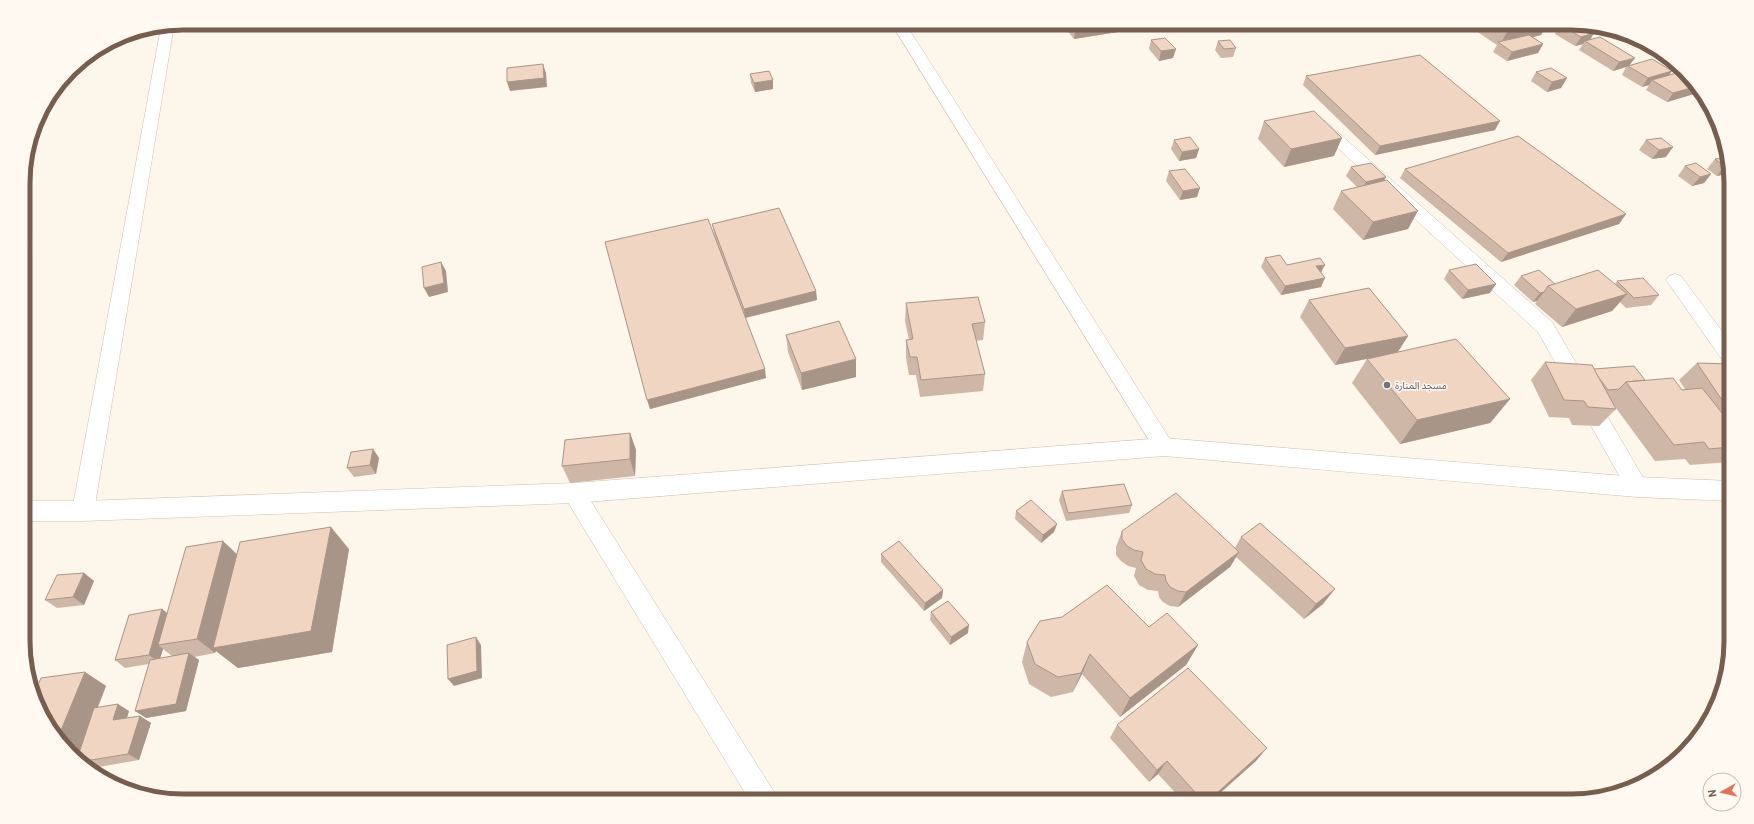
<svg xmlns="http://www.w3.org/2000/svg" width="1754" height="824" font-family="Barlow,'Noto Sans Arabic',sans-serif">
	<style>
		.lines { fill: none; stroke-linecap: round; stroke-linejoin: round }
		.service-casing { stroke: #cfbeb0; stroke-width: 1 }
		.minor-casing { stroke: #cfbeb0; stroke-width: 1 }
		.service { fill: #fff; fill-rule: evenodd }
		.minor { fill: #fff; fill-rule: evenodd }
		.wall { fill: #cfb7a8; fill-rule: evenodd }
		.shaded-wall { fill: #a99588 }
		.building { fill: #f1d5c3; stroke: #a99588 }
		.worship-dot { fill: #6b7280; stroke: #fff9f2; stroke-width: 1.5 }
		.labels { text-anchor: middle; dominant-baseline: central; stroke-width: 3; stroke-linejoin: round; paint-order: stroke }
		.worship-label { font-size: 10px; fill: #5b616d; stroke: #fff9f2; text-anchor: start }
		.rim { fill: none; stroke: #775d4e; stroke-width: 5 }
	</style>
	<rect width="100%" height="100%" fill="#fcf6eb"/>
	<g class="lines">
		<g class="service-casing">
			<g id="service">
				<polygon points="891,23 905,23 1171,441 1174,447 1171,453 1164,455 1157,453"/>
				<polygon points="174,25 94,511 91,517 83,520 75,517 72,511 161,27"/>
				<polygon points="1320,119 1325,121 1552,322 1645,481 1648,487 1645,493 1637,496 1629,493 1538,332 1315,127 1312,124 1315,121"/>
				<polygon points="1675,274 1681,276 1730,342 1730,363 1723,361 1669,284 1666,280 1669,276"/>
				<polygon points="574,484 582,487 774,792 778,801 750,801 566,499 563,493 566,487"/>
			</g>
		</g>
		<g class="minor-casing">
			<polygon id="minor" points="1164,438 1637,477 1731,481 1731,501 1637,497 1164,456 574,503 83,521 24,521 24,501 83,501 574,483"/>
		</g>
		<use href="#service" class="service"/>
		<use href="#minor" class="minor"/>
	</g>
	<g class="wall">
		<polygon points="1061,23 1174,23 1074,39"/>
		<polygon points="1461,23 1571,23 1590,39 1630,65 1672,71 1669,76 1698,86 1699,87 1694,94 1667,102 1646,90 1649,85 1642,87 1622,75 1626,67 1613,71 1579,50 1583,44 1575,46 1555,34 1558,29 1547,24 1541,35 1533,37 1543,44 1538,53 1507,61 1493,52 1497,45 1476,31 1477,28 1471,30"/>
		<polygon points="1601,29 1628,34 1614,38 1600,30"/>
		<polygon points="1151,40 1173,58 1159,61 1149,49"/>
		<polygon points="1218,41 1236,48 1233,57 1221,58 1215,50"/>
		<polygon points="1536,72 1567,78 1561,88 1547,92 1531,81"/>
		<polygon points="750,74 773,89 755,92 751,83"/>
		<polygon points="1306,76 1495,130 1375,155 1303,85"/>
		<polygon points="1264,121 1334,156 1284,167 1258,139"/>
		<polygon points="1661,138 1666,157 1652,159 1639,150 1646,140"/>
		<polygon points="1174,140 1199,149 1196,158 1179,161 1171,149"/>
		<polygon points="1715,159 1730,162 1730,173 1717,176 1707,169"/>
		<polygon points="1685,166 1711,174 1704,183 1692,186 1678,176"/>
		<polygon points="1351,167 1384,181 1408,229 1363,240 1333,209 1341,191 1357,187 1346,176"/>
		<polygon points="1405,169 1626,214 1619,224 1501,262 1400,178"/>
		<polygon points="1169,171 1197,197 1180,200 1166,181"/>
		<polygon points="1730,174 1730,189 1722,183"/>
		<polygon points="712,224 816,291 817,300 745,318 766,378 650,409 714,233"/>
		<polygon points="1265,258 1287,265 1321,272 1321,287 1281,295 1261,267"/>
		<polygon points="1449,270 1490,293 1462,299 1444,279"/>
		<polygon points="1521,276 1555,284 1615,284 1617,281 1659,295 1651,305 1626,308 1620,302 1612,311 1562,327 1535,304 1537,301 1533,302 1514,285"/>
		<polygon points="1309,300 1408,336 1398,352 1510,399 1490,423 1400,444 1352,383 1367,359 1335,365 1300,317"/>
		<polygon points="906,303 985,322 983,340 976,341 985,374 983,391 920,397 916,375 909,375 906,358 906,340 909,340 905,321"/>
		<polygon points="786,335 856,377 802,390 788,352"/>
		<polygon points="1545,362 1594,369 1645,380 1682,390 1685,389 1679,380 1697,363 1730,364 1730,462 1690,465 1685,459 1655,461 1613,404 1616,409 1599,426 1572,425 1569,418 1549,417 1531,380"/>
		<polygon points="630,433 636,450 635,476 570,483 562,466"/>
		<polygon points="373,449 379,458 376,474 354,477 347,468"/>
		<polygon points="1062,491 1132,505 1129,513 1066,521 1059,500"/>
		<polygon points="1016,511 1057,524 1054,532 1041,543 1015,519"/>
		<polygon points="1122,531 1235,548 1241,537 1323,604 1304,619 1236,557 1230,567 1178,607 1170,606 1163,602 1159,597 1158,591 1148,590 1139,585 1134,576 1136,568 1128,566 1121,561 1116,555 1116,547"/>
		<path d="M349,549L332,652L238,668L216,651L215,653L194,657L199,660L186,711L146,718L149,664L125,668L115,660L162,609L167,613L237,554ZM163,649L172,656L160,658Z"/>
		<polygon points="881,554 943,590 942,598 924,611 881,562"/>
		<polygon points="84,573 94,581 84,605 57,608 45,600"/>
		<polygon points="931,612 968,633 950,645 930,620"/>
		<polygon points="1149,627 1198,645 1186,665 1120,717 1082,674 1073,692 1051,697 1029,684 1022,662 1027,642"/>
		<polygon points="85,672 106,686 98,707 129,711 127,718 140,716 151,723 139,760 87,769 85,768 56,738"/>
		<polygon points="1117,725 1256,761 1211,801 1183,801 1158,774 1149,782 1110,738"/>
	</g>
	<g class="shaded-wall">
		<polygon points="1119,23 1174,23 1074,39 1075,30"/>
		<polygon points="1474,23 1479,23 1477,28 1471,30"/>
		<polygon points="1531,23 1548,23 1541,35 1503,45 1500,44 1509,29"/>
		<polygon points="1561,23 1571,23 1560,25 1557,30"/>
		<polygon points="1618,32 1628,34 1614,38"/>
		<polygon points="1594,33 1589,42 1585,41 1583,44 1575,46 1581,37"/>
		<polygon points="1543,44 1538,53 1507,61 1512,52"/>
		<polygon points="1176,49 1173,58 1159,61 1161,51"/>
		<polygon points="1635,58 1629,66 1628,66 1626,67 1613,71 1619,62"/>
		<polygon points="543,64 546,73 547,87 510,91 507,82"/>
		<polygon points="1672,71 1666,80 1652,80 1649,85 1642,87 1648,78"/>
		<polygon points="1567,78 1561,88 1547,92 1552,82"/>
		<polygon points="773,80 773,89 755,92 754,83"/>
		<polygon points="1698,86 1699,87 1694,94 1667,102 1673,93"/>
		<polygon points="1500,121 1495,130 1375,155 1380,146"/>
		<polygon points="1342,138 1334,156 1284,167 1291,149"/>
		<polygon points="1673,147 1666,157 1652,159 1659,150"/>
		<polygon points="1199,149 1196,158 1179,161 1182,152"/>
		<polygon points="1730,165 1730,173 1717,176 1724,166"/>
		<polygon points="1711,174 1704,183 1692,186 1700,177"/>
		<polygon points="1386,177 1381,187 1361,191 1366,182"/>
		<polygon points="1200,188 1197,197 1180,200 1183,191"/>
		<polygon points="1418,211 1408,229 1363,240 1373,222"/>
		<polygon points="1626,214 1619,224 1501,262 1508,253"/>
		<polygon points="441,262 446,271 448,292 429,297 424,288"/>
		<polygon points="1325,265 1320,274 1316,266"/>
		<polygon points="1325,278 1321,287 1281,295 1285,286"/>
		<polygon points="1496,284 1490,293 1462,299 1468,290"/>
		<polygon points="816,291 817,300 745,318 744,309"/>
		<polygon points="1544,292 1537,301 1533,302 1540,293"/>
		<polygon points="1627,294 1612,311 1562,327 1576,309"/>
		<polygon points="1408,336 1397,353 1335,365 1345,348"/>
		<polygon points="856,359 856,377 802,390 801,373"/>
		<polygon points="765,369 766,378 650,409 647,400"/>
		<polygon points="1510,399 1490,423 1400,444 1417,420"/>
		<polygon points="630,433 636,450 635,476 630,459"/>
		<polygon points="373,449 379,458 376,474 370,465"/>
		<polygon points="1057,524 1054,532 1041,543 1043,535"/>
		<polygon points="331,527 349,549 332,652 238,668 216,651 215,653 197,639 223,541 240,557"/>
		<polygon points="1239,552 1230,567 1178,607 1186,592"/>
		<polygon points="84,573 94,581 84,605 73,597"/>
		<polygon points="1335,589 1323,604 1304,619 1316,604"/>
		<polygon points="943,590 942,598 924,611 925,603"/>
		<polygon points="162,609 172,617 158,645 163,649 159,662 149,655"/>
		<polygon points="969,625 968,633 950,645 951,637"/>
		<polygon points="476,637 481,645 482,678 454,686 448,679"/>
		<polygon points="1198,645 1186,665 1120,717 1130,698"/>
		<polygon points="189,653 199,660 186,711 146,718 135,711"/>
		<polygon points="1090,654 1082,674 1073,692 1081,673"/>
		<polygon points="85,672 106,686 77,760 57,740"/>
		<polygon points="118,704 129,711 124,727 113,720"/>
		<polygon points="140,716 151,723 139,760 128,754"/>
		<polygon points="1267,748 1256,761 1211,801 1208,801"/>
		<polygon points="1167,761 1158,774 1149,782 1157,770"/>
	</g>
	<g class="building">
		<polygon points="1070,23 1119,23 1075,30"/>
		<polygon points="1500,23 1531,23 1509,29"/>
		<polygon points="1568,23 1580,25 1594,33 1581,37 1560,25"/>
		<polygon points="1529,35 1543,44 1512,52 1498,42"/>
		<polygon points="1600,37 1635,58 1619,62 1585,41"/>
		<polygon points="1165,38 1176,49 1161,51 1151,40"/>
		<polygon points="1230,40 1236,48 1224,49 1218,41"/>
		<polygon points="1420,55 1500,121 1380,146 1306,76"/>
		<polygon points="1652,59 1672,71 1648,78 1628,66"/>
		<polygon points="543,64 544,78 507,82 507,68"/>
		<polygon points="1551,68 1567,78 1552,82 1536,72"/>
		<polygon points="769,71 773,80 754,83 750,74"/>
		<polygon points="1680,72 1691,79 1698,86 1673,93 1652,80"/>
		<polygon points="1314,111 1342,138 1291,149 1264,121"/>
		<polygon points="1518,136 1626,214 1508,253 1405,169"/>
		<polygon points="1190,137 1199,149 1182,152 1174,140"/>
		<polygon points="1661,138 1673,147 1659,150 1646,140"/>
		<polygon points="1728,157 1730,162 1730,165 1724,166 1715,159"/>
		<polygon points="1371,163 1386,177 1366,182 1351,167"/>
		<polygon points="1696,163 1711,174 1700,177 1685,166"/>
		<polygon points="1185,169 1200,188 1183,191 1169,171"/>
		<polygon points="1387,180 1418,211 1373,222 1341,191"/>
		<polygon points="779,208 816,291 744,309 712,224"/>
		<polygon points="708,219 765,369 647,400 605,242"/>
		<polygon points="1280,255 1287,265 1320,258 1325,265 1316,266 1325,278 1285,286 1265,258"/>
		<polygon points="441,262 444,283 424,288 422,267"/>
		<polygon points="1476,264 1496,284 1468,290 1449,270"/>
		<polygon points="1539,270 1555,284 1548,286 1544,292 1540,293 1521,276"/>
		<polygon points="1598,270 1627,294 1576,309 1548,286"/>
		<polygon points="1643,278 1659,295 1634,298 1617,281"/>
		<polygon points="1369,288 1408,336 1345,348 1309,300"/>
		<polygon points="978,297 985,322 972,324 985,374 921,380 917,357 910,357 906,340 913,339 906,303"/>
		<polygon points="839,321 856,359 801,373 786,335"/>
		<polygon points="1456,339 1510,399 1417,420 1367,359"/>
		<polygon points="1545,362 1592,365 1616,409 1588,407 1584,401 1564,400"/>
		<polygon points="1697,363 1730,364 1730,412"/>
		<polygon points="1634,366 1645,380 1626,382 1619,389 1608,390 1599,378 1594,369"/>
		<polygon points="1673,378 1682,390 1702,388 1730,423 1730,447 1709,449 1704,442 1674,445 1626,382"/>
		<polygon points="630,433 630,459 562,466 565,440"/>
		<polygon points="373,449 370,465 347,468 351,452"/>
		<polygon points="1124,484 1132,505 1068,513 1062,491"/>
		<polygon points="1176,493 1239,552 1186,592 1178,591 1170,587 1166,581 1165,575 1155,574 1146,569 1141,560 1143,552 1134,550 1127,546 1122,539 1122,531"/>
		<polygon points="1031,500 1057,524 1043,535 1016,511"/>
		<polygon points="1260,523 1335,589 1316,604 1241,537"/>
		<polygon points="331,527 311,631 213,648 240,542"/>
		<polygon points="223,541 197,639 158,645 186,547"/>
		<polygon points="899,541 943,590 925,603 881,554"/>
		<polygon points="84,573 73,597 45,600 57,575"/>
		<polygon points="1107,585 1149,627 1167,613 1198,645 1130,698 1090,654 1081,673 1058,677 1035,664 1027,642 1040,621 1062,617"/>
		<polygon points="948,601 969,625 951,637 931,612"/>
		<polygon points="162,609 149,655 115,660 129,615"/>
		<polygon points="476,637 477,671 448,679 447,645"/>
		<polygon points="189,653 176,704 135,711 150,660"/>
		<polygon points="1188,668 1267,748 1208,801 1203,801 1167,761 1157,770 1117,725"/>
		<polygon points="85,672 57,740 35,702 33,696 41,678"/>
		<polygon points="118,704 113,720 140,716 128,754 79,762 77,759 94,708"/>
	</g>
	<circle class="worship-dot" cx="1387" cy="385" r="4"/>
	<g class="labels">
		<g class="worship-label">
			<text x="1395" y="385">مسجد المنارة</text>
		</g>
	</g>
	<path d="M0 0H1754V824H0ZM183 30H1571A153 153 0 0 1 1724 183V641A153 153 0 0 1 1571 794H183A153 153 0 0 1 30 641V183A153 153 0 0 1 183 30Z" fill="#fff9f2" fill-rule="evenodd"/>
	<path class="rim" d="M183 30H1571A153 153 0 0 1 1724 183V641A153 153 0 0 1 1571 794H183A153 153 0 0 1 30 641V183A153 153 0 0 1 183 30Z"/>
	<g transform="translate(1722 792) rotate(262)"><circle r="19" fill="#fff9f2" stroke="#c9bbb0"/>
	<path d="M0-3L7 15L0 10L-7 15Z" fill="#e27455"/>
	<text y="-6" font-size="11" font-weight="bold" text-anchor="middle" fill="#775d4e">N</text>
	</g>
</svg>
